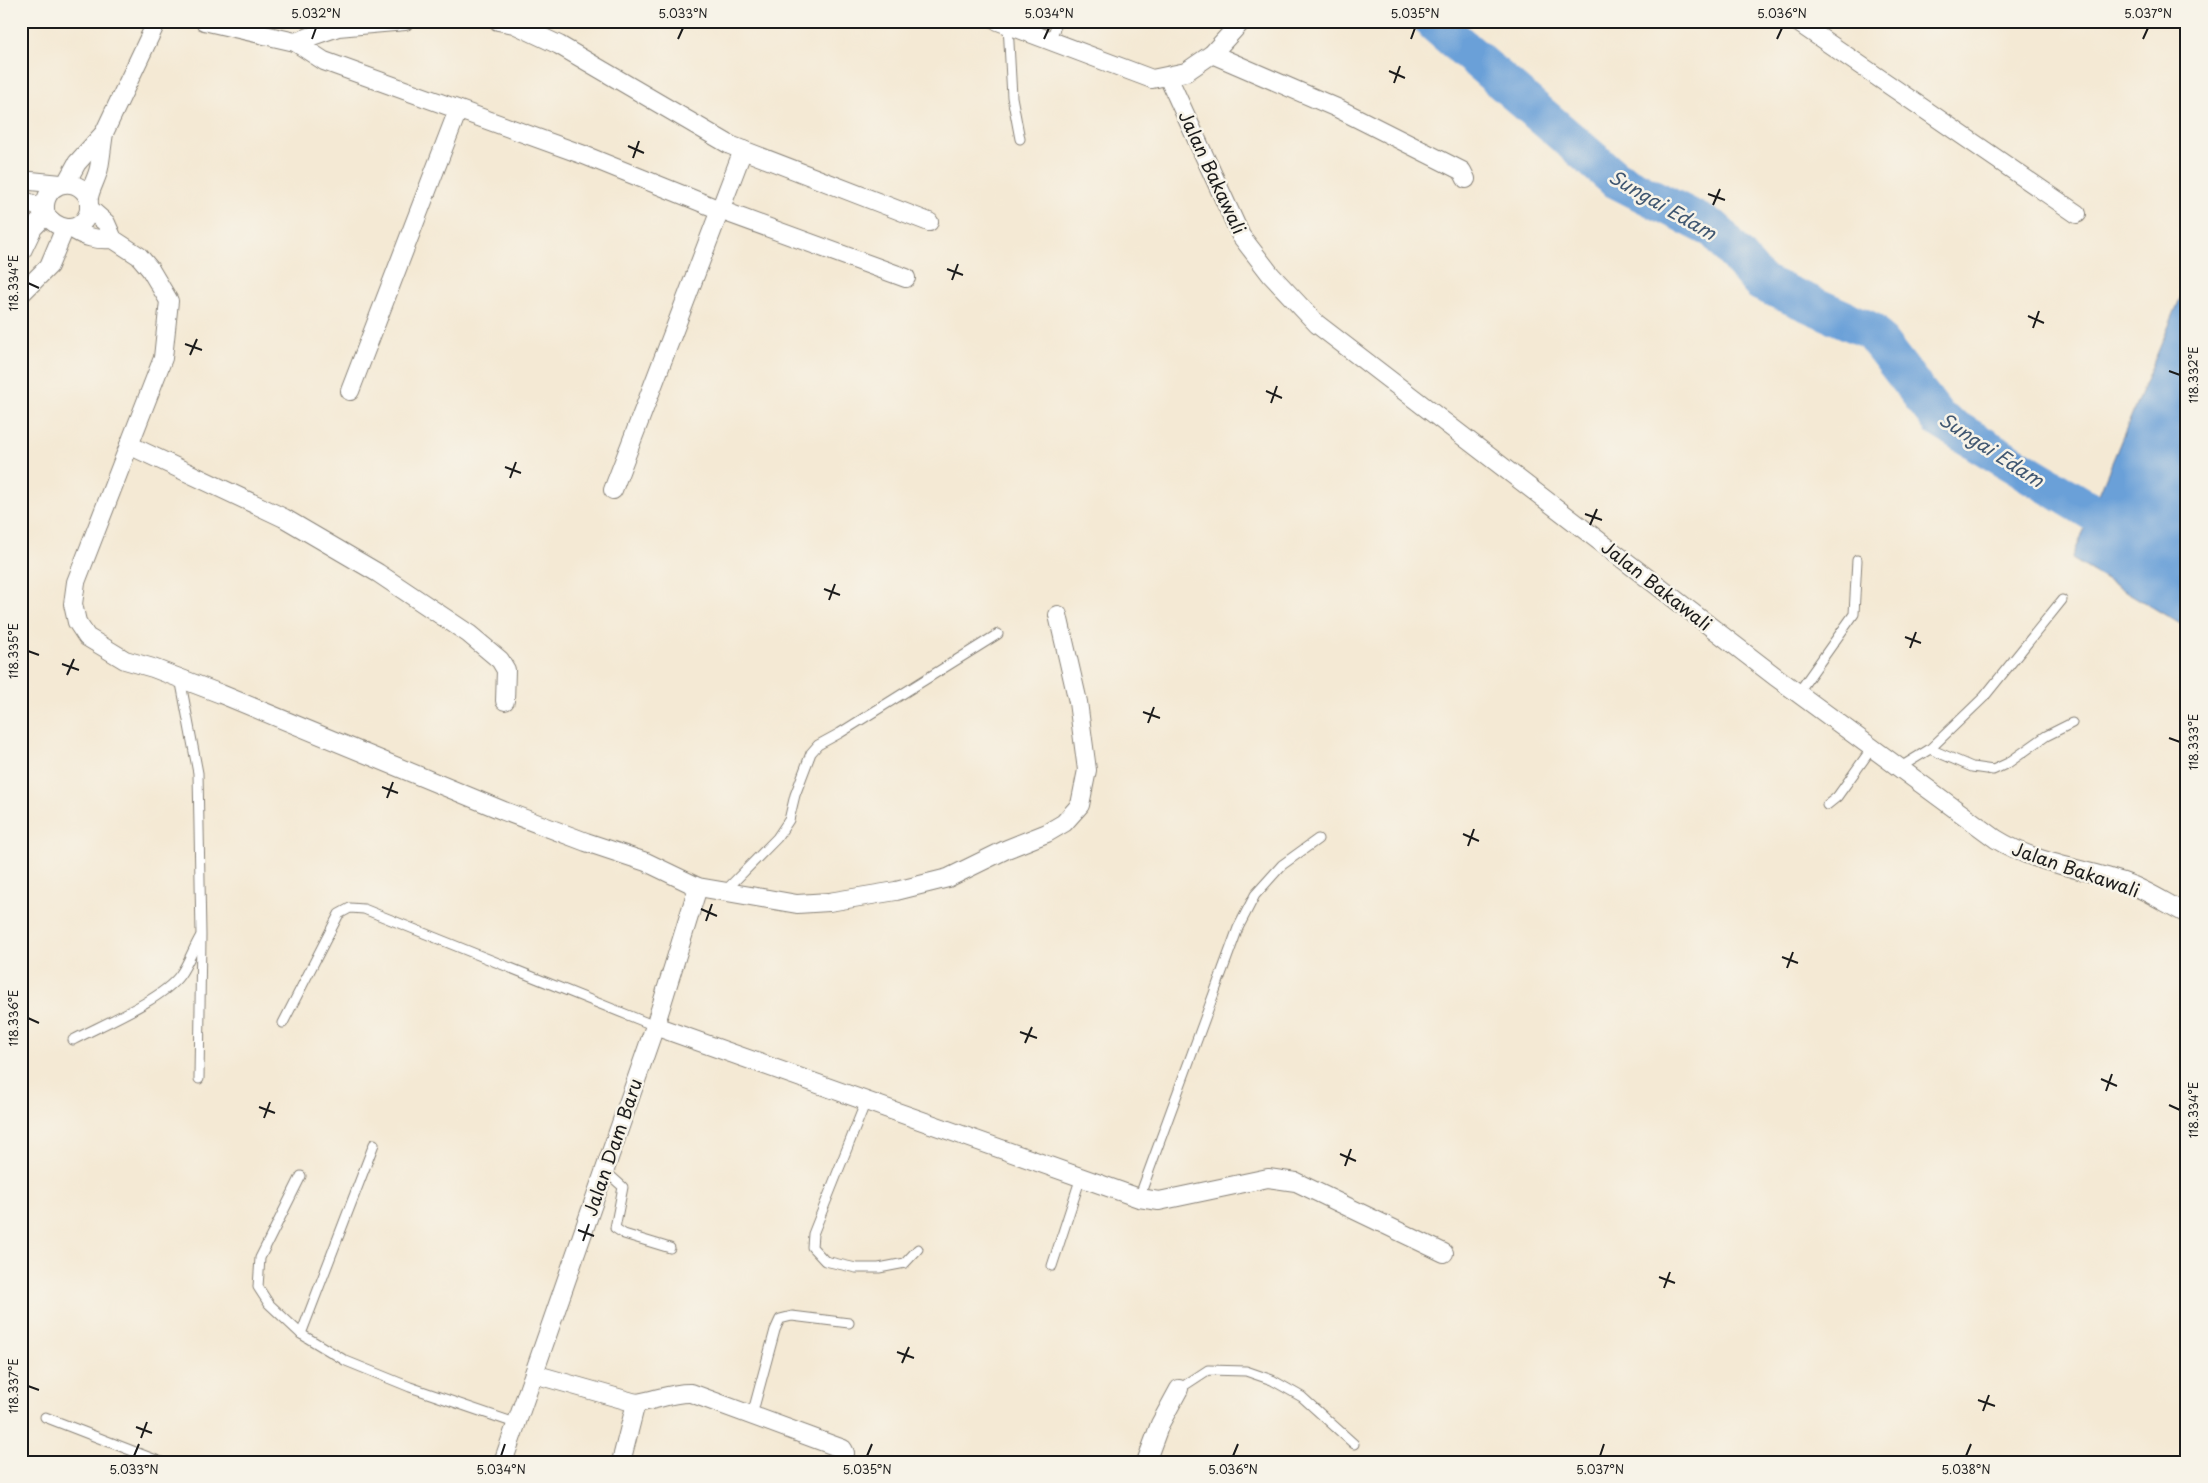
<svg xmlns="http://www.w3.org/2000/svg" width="2208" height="1483" font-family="'Playpen Sans',sans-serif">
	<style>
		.water { fill: #6ba0d8; stroke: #445e7a }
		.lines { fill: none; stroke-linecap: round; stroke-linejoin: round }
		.river { stroke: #6ba0d8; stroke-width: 38 }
		.lane-casing { stroke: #888278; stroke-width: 11 }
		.street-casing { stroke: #888278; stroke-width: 20 }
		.lane { stroke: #fff; stroke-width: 9 }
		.street { stroke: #fff; stroke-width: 18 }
		.ticks { fill: none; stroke: #1c1c1c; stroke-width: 2 }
		.labels { text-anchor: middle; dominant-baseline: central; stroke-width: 5; stroke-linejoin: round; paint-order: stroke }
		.street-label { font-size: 18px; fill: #1c1c1c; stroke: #f7f3e8 }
		.water-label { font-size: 19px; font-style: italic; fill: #405771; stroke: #f7f3e8 }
		.neatline { fill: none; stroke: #1c1c1c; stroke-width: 2 }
		.ticks-label { font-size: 12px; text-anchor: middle; fill: #1c1c1c }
	</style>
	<rect width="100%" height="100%" fill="#f7f3e8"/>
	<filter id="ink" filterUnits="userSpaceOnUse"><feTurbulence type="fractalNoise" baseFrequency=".02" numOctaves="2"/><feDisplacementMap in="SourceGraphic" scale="10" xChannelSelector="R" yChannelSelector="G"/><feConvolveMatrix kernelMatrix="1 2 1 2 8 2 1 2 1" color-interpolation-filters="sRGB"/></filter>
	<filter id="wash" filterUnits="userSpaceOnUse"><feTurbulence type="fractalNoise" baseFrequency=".0096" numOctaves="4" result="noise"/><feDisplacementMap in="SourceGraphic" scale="20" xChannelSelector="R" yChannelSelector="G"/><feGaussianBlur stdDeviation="1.12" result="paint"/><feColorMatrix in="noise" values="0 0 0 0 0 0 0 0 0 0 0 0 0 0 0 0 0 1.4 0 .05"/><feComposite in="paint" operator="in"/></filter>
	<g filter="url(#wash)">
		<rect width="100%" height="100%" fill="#f4e9d4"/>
		<polygon class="water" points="2187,282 2187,628 2072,559"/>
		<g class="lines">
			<polyline class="river" points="1432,21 1615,179 1715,230 1760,282 1871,331 1939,419 2114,525 2187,579"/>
		</g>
	</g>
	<g filter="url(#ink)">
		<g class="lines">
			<g class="lane-casing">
				<g id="lane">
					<polyline points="1008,25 1012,97 1020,139"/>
					<polyline points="1050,41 1058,21"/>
					<polyline points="180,678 198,773 201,935 199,1079"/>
					<polyline points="1798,693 1854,614 1857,560"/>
					<polyline points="1930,749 1972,767 1993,770 2008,763 2046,736 2072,723"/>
					<polyline points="1899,768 1930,749 1984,697 2062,600"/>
					<polyline points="1827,805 1837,797 1872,748"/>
					<polyline points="724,892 777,838 789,820 795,795 811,753 818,745 840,733 998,634"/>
					<polyline points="283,1023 339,914 350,908 364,909 655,1026"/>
					<path d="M73,1040C101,1025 162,1000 180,975C188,964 193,949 200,937"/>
					<polyline points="866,1101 813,1234 812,1247 825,1261 856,1268 879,1268 905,1263 918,1249"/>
					<polyline points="604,1170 623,1187 615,1228 624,1234 670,1248"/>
					<polyline points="301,1176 260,1258 258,1287 269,1304 301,1334 346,1361 410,1387 515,1423"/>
					<polyline points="1139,1198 1238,928 1255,895 1282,865 1318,839"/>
					<polyline points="1052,1266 1081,1177"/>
					<polyline points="301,1334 374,1144"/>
					<polyline points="1179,1389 1208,1370 1246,1371 1272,1380 1302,1397 1354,1444"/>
					<polyline points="752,1415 775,1330 780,1319 792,1316 849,1323"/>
					<polyline points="45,1417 161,1462"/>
				</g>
			</g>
			<g class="street-casing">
				<g id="street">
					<polyline points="204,21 295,42 324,61 584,155 720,210 906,278"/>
					<polyline points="498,21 514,24 559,45 730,145 929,222"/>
					<polyline points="998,21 1152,79 1186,72 1212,54 1242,21"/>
					<polyline points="1796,21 2077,214"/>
					<polyline points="295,42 338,27 405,21"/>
					<polyline points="1212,54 1337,108 1462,171 1466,179"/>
					<path d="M1168,77L1241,236L1271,275L1317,324L1776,677L1996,839C2036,864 2082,868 2126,883C2147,890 2167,904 2187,914"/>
					<polyline points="21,180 61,184"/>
					<polyline points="66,183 77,163 104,133 157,21"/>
					<polyline points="21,199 45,210"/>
					<path d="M89,199C75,170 38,186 46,215C57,229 77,235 87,216C91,209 88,204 89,197C91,187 97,178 99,168C101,157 102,145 104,133"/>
					<polyline points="90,209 106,223 113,239 139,256 150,269 169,301 163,358 76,582 73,604 77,622 87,637 125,660 153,668 221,694 504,811 586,842 646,862 698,887 797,904 829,902 896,891 948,878 1007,849 1047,833 1064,823 1080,805 1087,770 1078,702 1058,615"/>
					<path d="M71,228C85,238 97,240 113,239"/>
					<polyline points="21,253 33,228 46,215"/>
					<polyline points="21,294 49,266 65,228"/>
					<polyline points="350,391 458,110"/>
					<polyline points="129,445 284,518 378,573 469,634 500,660 506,670 505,701"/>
					<polyline points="613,490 743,150"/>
					<polyline points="655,1026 1139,1198 1159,1201 1268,1178 1296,1182 1444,1253"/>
					<path d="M534,1374L636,1403C654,1401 672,1392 691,1393L843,1449L845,1453L844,1462"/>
					<polyline points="503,1462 655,1026 698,887"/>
					<polyline points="621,1462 636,1403"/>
					<polyline points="1146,1462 1160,1424 1179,1389"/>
				</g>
			</g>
			<use href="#lane" class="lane"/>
			<use href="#street" class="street"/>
		</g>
	</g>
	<path class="ticks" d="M312,39L316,28M678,39L683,28M1044,39L1049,28M1411,39L1415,28M1777,39L1782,28M2143,39L2148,28M1389,71L1405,78M1394,83L1400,66M628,146L644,153M633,158L639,141M1708,194L1725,200M1713,205L1720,189M947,269L963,275M952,280L958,264M28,283L39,288M2028,316L2044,323M2033,328L2039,311M185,344L202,350M190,355L197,339M2169,371L2180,375M1266,391L1282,398M1271,403L1277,386M505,467L521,473M510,478L516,462M1585,514L1602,520M1590,525L1597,509M824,589L840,595M829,600L835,584M1905,637L1921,643M1910,648L1916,632M28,651L39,655M62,664L79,670M67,675L74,659M1143,712L1160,718M1148,723L1154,707M2169,738L2180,742M382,787L398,793M387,798L393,782M1463,834L1479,841M1468,846L1474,829M701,909L717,916M706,921L712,904M1782,957L1798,963M1787,968L1793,952M28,1018L39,1023M1020,1032L1037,1038M1025,1043L1032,1027M2101,1079L2117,1086M2106,1091L2112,1074M2169,1105L2180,1110M259,1107L275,1113M264,1118L270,1102M1340,1154L1356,1161M1345,1166L1351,1149M578,1230L594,1236M583,1241L589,1224M1659,1277L1675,1283M1664,1288L1670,1272M897,1352L914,1358M902,1363L909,1347M28,1386L39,1390M1978,1400L1995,1406M1983,1411L1989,1395M136,1427L152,1433M141,1438L147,1422M134,1456L139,1444M501,1456L505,1444M867,1456L872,1444M1233,1456L1238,1444M1600,1456L1604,1444M1966,1456L1971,1444"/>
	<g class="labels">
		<g class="street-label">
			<text transform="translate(1213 172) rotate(65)">Jalan Bakawali</text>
			<text transform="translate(1657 585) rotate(38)">Jalan Bakawali</text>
			<text transform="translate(2076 869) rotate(19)">Jalan Bakawali</text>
			<text transform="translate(612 1147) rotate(-71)">Jalan Dam Baru</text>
		</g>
		<g class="water-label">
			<text transform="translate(1663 204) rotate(30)">Sungai Edam</text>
			<text transform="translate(1992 449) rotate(33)">Sungai Edam</text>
		</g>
	</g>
	<rect width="2208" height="1483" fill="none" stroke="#f7f3e8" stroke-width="55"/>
	<rect x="28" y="28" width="2152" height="1428" class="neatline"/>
	<g class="ticks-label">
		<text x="316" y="18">5.032°N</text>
		<text x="683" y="18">5.033°N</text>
		<text x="1049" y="18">5.034°N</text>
		<text x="1415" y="18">5.035°N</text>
		<text x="1782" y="18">5.036°N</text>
		<text x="2148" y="18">5.037°N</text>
		<text transform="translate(14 283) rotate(-90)" y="4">118.334°E</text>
		<text transform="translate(2194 375) rotate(-90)" y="4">118.332°E</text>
		<text transform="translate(14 651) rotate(-90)" y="4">118.335°E</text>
		<text transform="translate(2194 742) rotate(-90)" y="4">118.333°E</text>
		<text transform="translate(14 1018) rotate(-90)" y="4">118.336°E</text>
		<text transform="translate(2194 1110) rotate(-90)" y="4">118.334°E</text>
		<text transform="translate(14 1386) rotate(-90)" y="4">118.337°E</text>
		<text x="134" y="1474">5.033°N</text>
		<text x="501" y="1474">5.034°N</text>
		<text x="867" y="1474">5.035°N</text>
		<text x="1233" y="1474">5.036°N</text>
		<text x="1600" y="1474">5.037°N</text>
		<text x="1966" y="1474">5.038°N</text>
	</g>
</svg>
